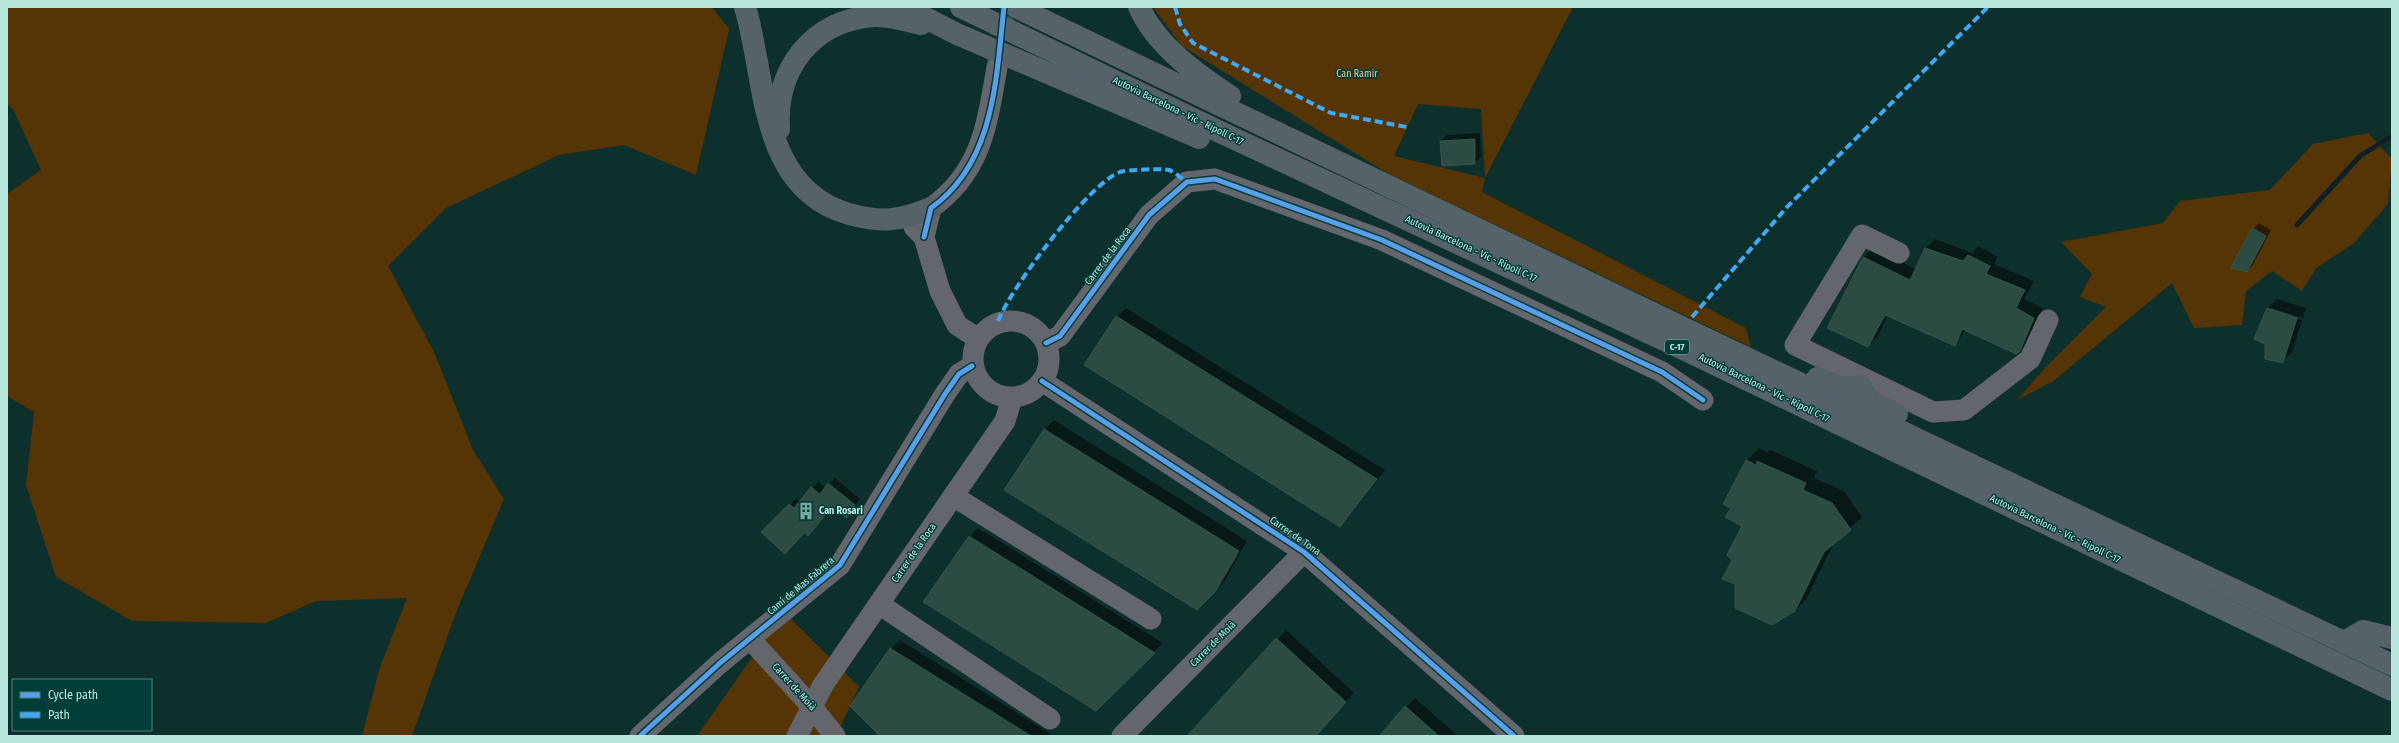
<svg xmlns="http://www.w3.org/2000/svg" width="2399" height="743" font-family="'Fira Sans Condensed',sans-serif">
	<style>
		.green { fill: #553406; fill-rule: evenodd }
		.shadow { fill: #0007; fill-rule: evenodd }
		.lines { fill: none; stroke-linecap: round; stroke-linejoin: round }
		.stream { stroke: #0e1f28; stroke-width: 5 }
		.building { fill: #2b4b43; stroke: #35554c }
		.minor-tunnel { stroke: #284b47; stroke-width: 21; stroke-dasharray: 21 10; stroke-linecap: butt }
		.minor { stroke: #64666d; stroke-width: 21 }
		.highway { stroke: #556268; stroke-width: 22 }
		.quiet { stroke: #3fa9f5; stroke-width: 4; stroke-dasharray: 8 4; stroke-linecap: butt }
		.cycleway-casing { stroke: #003e37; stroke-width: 8 }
		.cycleway { stroke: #5a9eea; stroke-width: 5 }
		.labels { text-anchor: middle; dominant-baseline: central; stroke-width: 3; stroke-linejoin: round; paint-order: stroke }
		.shield { fill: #003e37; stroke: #81b4ac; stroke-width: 1 }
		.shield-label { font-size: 9px; font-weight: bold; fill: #b8e7de }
		.park-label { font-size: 10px; fill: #f1c49c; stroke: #003e37 }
		.street-label { font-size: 10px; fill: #b8e7de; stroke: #003e37 }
		.poi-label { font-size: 10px; font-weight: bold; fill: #b8e7de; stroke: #003e37; text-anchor: start }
	</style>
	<rect width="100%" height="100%" fill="#0e302c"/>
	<g class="green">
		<polygon points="7,7 712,7 729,29 696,175 624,145 559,155 446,208 388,266 434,352 473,450 504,499 455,615 412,736 362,736 379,670 407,598 316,601 266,623 132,621 56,577 26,485 34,412 7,396 7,194 41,170 14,111 7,103"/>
		<path d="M1153,7H1573L1485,178L1482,192L1746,328L1751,347L1387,173L1182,46ZM1418,104L1481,109L1485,178L1394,156Z"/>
		<polygon points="2368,133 2392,159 2388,204 2353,244 2316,268 2302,291 2272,271 2246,291 2242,325 2194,328 2172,283 2052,382 2017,400 2045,368 2106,307 2080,297 2092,274 2061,242 2163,223 2180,201 2270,190 2313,144"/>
		<polygon points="784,612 859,687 836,736 697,736"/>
	</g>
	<g class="shadow">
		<polygon points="1480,133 1481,157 1475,163 1441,141 1447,135"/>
		<polygon points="2259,223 2271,230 2253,265 2247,271 2253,229"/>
		<polygon points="1935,239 1972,253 1978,246 1998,257 1994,264 2034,281 2024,299 2043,308 2029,341 2020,351 1966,330 1954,345 1888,315 1877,337 1868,346 1828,328 1864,257 1873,248 1916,269 1926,248"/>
		<path d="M2277,299L2306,308L2292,352L2282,362L2266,344L2255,338L2268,308ZM2271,308L2303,318L2302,320L2271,310Z"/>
		<polygon points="1126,308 1385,470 1349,517 1340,526 1117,317"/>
		<polygon points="1054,420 1247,541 1224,582 1197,609 1006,489 1045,429"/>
		<polygon points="1759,448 1767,453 1770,450 1817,471 1814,478 1844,491 1862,517 1834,543 1807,598 1795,611 1736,583 1733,560 1744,526 1732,507 1724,504 1747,460"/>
		<polygon points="835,478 860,499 846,516 833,506 763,532 796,499 800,502 818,482 826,488"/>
		<polygon points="978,528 1163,643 1096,710 969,537"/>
		<polygon points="1286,630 1354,693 1315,736 1189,736"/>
		<polygon points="900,640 1054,736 881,736 891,649"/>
		<polygon points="1415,698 1458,736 1380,736"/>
	</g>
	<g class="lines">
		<polyline class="stream" points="2297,225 2360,156 2392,136"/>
	</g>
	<g class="building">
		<polygon points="1475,139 1475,164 1442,166 1440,141"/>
		<polygon points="2252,228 2266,236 2247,272 2231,268"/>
		<polygon points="1925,248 1963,261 1968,255 1990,266 1986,274 2025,290 2016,308 2034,318 2020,351 2016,354 1962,329 1955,346 1885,315 1868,347 1827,328 1863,257 1910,280"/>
		<polygon points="2267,308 2297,318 2283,363 2265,359 2265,344 2254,339"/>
		<polygon points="1116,316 1377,479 1340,527 1084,365"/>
		<polygon points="1044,429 1239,551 1215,592 1197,610 1004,490"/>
		<polygon points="1746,460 1756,465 1757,461 1806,483 1803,490 1832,503 1851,530 1824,552 1795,611 1772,625 1735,608 1735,584 1722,579 1732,560 1727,555 1742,526 1725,517 1731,508 1723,504"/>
		<polygon points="828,483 855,505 847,518 832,507 808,536 804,533 785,554 761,532 789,504 794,508 811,487 820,494"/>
		<polygon points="969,536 1155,653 1096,711 923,602"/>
		<polygon points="1276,638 1346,702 1316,736 1187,736"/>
		<polygon points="890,648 1031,736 880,736 850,706"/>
		<polygon points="1405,706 1439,736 1379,736"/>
	</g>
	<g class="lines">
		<polyline class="minor-tunnel" points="997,67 1004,7"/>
		<g class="minor">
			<polyline points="914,227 924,237 940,291 957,325 977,338"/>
			<path d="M924,237L931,208C982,172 987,124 997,67"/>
			<polyline points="1899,253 1862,235 1795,345 1933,412 1964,410 2030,359 2048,320"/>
			<circle cx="1011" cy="359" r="38"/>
			<polyline points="1046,343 1060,336 1149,215 1187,182 1215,179 1382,240 1662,372 1703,400"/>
			<polyline points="1042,381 1304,552 1514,736"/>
			<polyline points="953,496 1151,619"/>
			<polyline points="879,604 1050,719"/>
			<polyline points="751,640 812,707 835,736"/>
			<polyline points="640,736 720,663 840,565 945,394 959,374 972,366"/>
			<polyline points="797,736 823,685 1005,421 1012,398"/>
			<polyline points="1122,736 1304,552"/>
		</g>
		<g class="highway">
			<path d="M745,7C767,80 758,188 849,214C882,223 899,221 931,208"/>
			<polyline points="904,7 957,34 1199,138"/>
			<polyline points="961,7 1218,131 1675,345 2392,690"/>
			<polyline points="1016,7 1698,335 2392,665"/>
			<path d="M1139,7C1156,45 1196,74 1230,96"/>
			<path d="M779,129C775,69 812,21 873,16C889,15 905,20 921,24"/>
			<polyline points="1817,378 1843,388 1860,386 1872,403 1897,414"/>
			<polyline points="2344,642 2363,631 2392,638"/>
		</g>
		<g class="quiet">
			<polyline points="1175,7 1180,24 1193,43 1331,113 1407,127"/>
			<polyline points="1692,317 1787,207 1988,7"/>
			<path d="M998,321C1011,288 1088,184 1120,172C1126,170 1163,168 1169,170C1175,172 1181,178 1187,182"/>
		</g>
		<g class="cycleway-casing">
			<g id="cycleway">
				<path d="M924,237L931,208C995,163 996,78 1004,7"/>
				<polyline points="1046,343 1060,336 1149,215 1187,182 1215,179 1382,240 1662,372 1703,400"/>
				<polyline points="1042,381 1304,552 1514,736"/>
				<polyline points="640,736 720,663 840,565 945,394 959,374 972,366"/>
			</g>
		</g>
		<use href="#cycleway" class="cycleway"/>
	</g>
	<defs>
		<g id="building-bare" transform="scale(1.38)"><path d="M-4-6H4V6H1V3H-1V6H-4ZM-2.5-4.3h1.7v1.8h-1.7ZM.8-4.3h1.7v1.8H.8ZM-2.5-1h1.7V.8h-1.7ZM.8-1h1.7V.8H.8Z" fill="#7ca7a0" stroke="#003e37" stroke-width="2.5" paint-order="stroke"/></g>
	</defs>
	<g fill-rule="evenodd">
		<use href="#building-bare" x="806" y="511"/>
	</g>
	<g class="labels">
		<rect class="shield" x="1665" y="340" width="24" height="14" rx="3"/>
		<g class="shield-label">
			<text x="1677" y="347">C-17</text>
		</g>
		<g class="park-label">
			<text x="1357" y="74">Can Ramir</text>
		</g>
		<g class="street-label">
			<text transform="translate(1178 111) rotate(26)">Autovia Barcelona - Vic - Ripoll C-17</text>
			<text transform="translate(1471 249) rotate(25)">Autovia Barcelona - Vic - Ripoll C-17</text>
			<text transform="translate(1108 256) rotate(-53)">Carrer de la Roca</text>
			<text transform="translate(1764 388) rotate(26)">Autovia Barcelona - Vic - Ripoll C-17</text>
			<text transform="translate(2055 529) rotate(26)">Autovia Barcelona - Vic - Ripoll C-17</text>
			<text transform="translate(1295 536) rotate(35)">Carrer de Tona</text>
			<text transform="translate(914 553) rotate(-55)">Carrer de la Roca</text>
			<text transform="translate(801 586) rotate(-40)">Camí de Mas Fabrera</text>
			<text transform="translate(1213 644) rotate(-45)">Carrer de Moià</text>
			<text transform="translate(794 687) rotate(48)">Carrer de Moià</text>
		</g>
		<g class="poi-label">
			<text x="819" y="511">Can Rosari</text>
		</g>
	</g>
	<rect width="2399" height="743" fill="none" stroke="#b8e7de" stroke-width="16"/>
	<rect x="12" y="679" width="140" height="52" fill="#003e37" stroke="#4a827a"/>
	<rect x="20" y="692" width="20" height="6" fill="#5a9eea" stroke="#4a827a"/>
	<text x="48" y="699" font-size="12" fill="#b8e7de">Cycle path</text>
	<rect x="20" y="712" width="20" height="6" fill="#3fa9f5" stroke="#4a827a"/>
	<text x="48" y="719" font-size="12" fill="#b8e7de">Path</text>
</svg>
